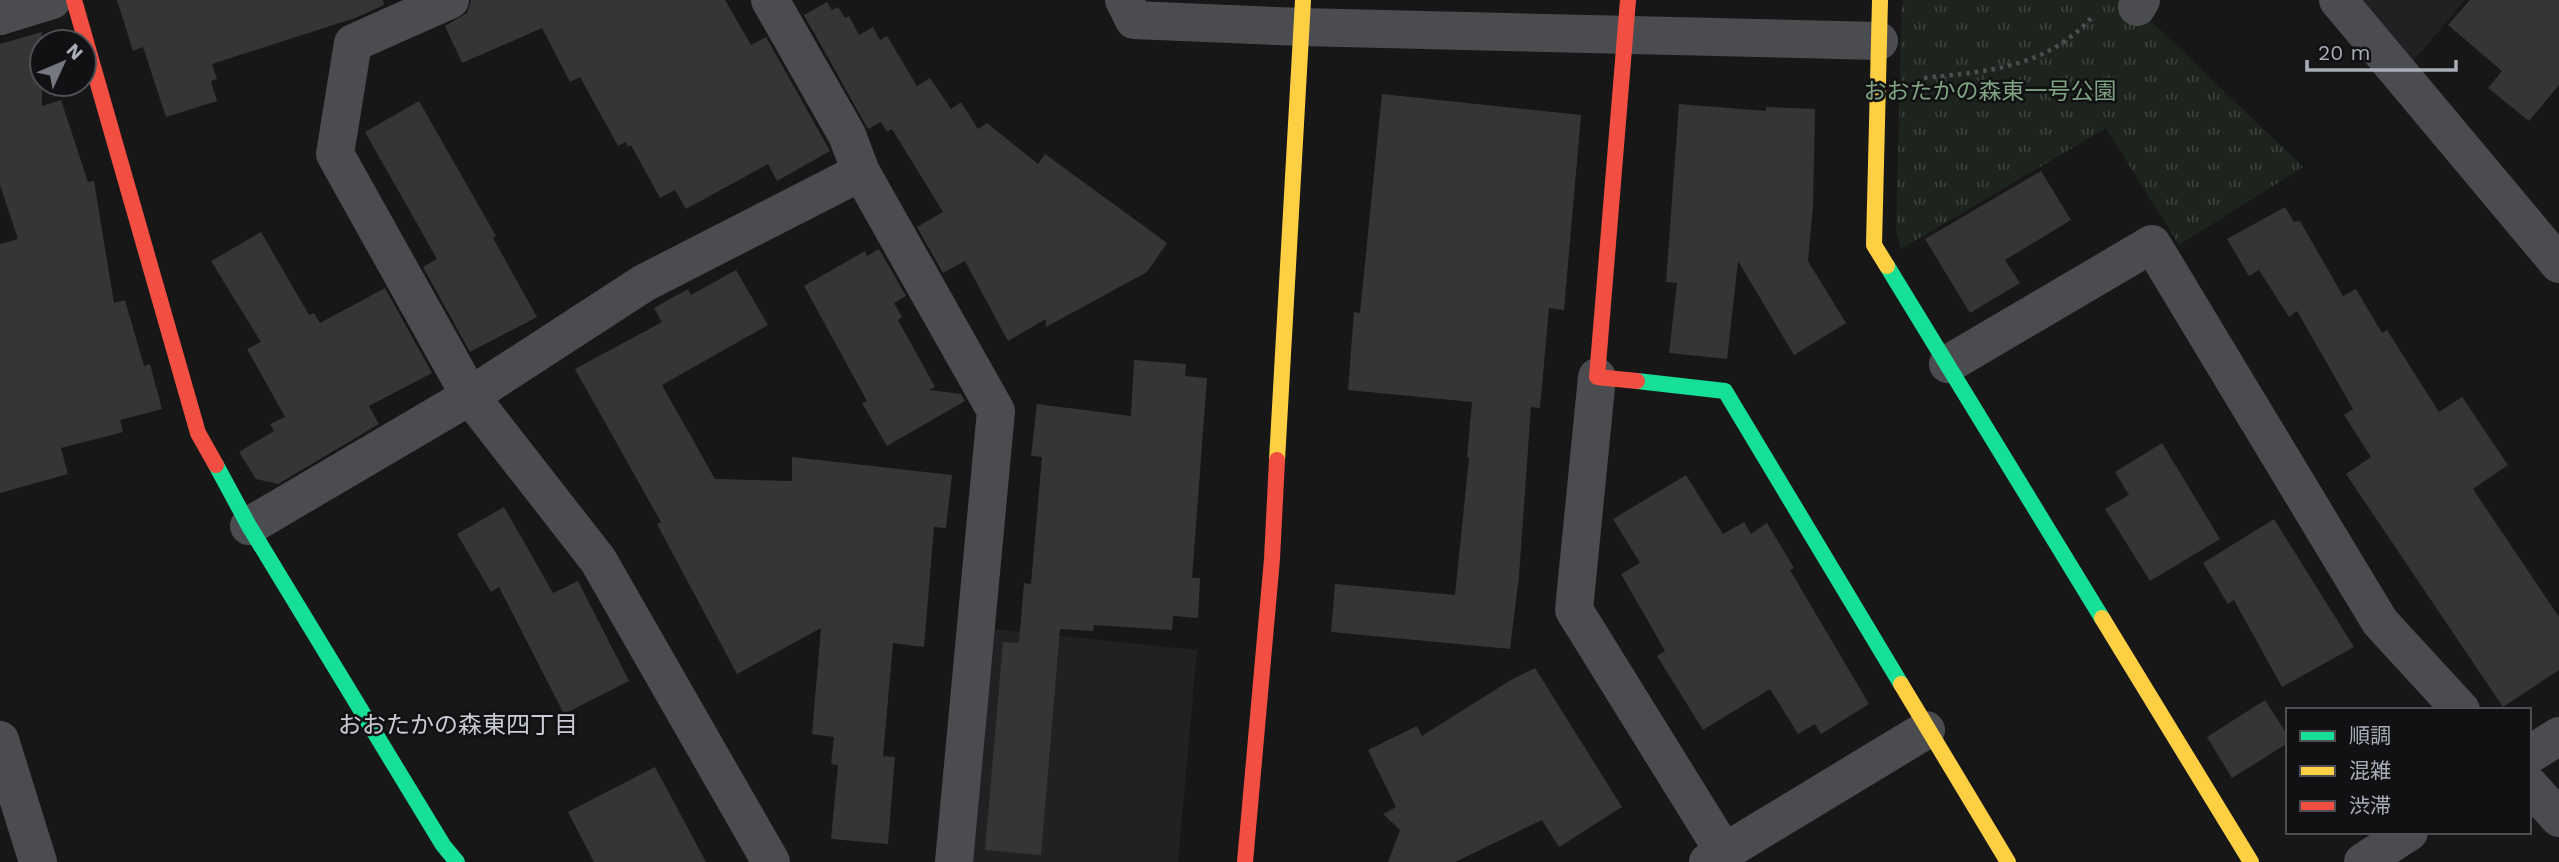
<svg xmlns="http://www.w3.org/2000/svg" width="2559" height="862" font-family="'Work Sans','Noto Sans JP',sans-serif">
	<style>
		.built { fill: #212123 }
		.park { fill: url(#park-tufts) }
		.building { fill: #353536 }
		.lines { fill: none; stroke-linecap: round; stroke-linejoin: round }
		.path { stroke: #4d4e52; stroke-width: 4.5; stroke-dasharray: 3.5 5; stroke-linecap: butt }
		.street { stroke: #4b4c50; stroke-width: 38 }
		.fast { stroke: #16e098; stroke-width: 16 }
		.slow { stroke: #ffcf43; stroke-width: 16 }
		.jam { stroke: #f24e42; stroke-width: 16 }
		.labels { text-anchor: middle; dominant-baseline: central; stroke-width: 5; stroke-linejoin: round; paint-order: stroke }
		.park-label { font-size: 23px; fill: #7fa381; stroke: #111113 }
		.neighbourhood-label { font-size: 24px; fill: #c9ccd4; stroke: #111113 }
	</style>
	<defs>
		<pattern id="park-tufts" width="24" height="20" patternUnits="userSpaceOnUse" patternTransform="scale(1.75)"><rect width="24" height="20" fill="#1d241e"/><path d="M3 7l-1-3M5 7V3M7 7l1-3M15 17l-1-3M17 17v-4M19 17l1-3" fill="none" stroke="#3b413d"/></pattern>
	</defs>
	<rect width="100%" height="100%" fill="#171717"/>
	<g class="built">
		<polygon points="2358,0 2465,0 2410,65"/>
		<polygon points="994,629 1197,650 1178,862 970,862"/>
	</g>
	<polygon class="park" points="1902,0 2129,0 2303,167 2179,245 2106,128 1901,249 1896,231"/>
	<g class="building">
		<polygon points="117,0 383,0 384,5 355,18 212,64 217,79 211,81 217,101 166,117 143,47 133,51"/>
		<polygon points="471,0 725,0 751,45 766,37 830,151 777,181 768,164 686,209 675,190 660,198 631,145 628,147 626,142 618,146 580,77 570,82 542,28 462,63 445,26 467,13"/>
		<polygon points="2470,0 2559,0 2559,85 2529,121 2488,88 2502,71 2448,25"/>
		<polygon points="827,2 832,10 838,7 845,18 849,16 859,35 873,27 880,40 887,36 917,86 930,78 951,109 961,102 978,129 987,123 1038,164 1045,154 1167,243 1147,272 1046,327 1046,319 1008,341 965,261 943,273 917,227 943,212 892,129 887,132 881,122 868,129 804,15"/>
		<polygon points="42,32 42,106 61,100 88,182 94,181 114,303 125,300 144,366 150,364 162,409 120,420 123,432 61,448 68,474 0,493 0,244 18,239 0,185 0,44"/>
		<polygon points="1382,94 1581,115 1564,310 1549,308 1540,408 1531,407 1519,576 1510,649 1331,632 1335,584 1455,595 1469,458 1467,457 1472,402 1348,390 1354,312 1360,313"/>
		<polygon points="419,101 496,236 493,238 537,317 470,352 423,267 437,259 365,132"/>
		<polygon points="1679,104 1766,111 1766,107 1815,109 1813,206 1808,261 1846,323 1794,355 1738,261 1727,359 1669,353 1677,283 1666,282"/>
		<polygon points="2041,171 2071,220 2005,260 2020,283 1970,313 1925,239"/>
		<polygon points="2285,207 2294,222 2300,221 2343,296 2356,289 2382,333 2387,330 2439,412 2462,397 2508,465 2473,489 2559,617 2559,670 2503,707 2346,474 2371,457 2344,415 2353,409 2297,311 2289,317 2259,270 2249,276 2227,239"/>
		<polygon points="261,232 309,315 314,313 320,323 385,288 432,373 369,406 379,424 278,484 256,479 239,452 274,431 270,424 285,417 247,349 261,342 211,261"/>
		<polygon points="879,249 906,296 894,303 902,317 898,320 935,387 929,390 961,394 965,401 887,446 862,403 867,401 804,286 865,251 867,256"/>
		<polygon points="736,270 768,325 662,385 715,479 792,481 792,457 952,475 946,528 934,527 924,647 893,643 883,756 895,757 888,844 831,839 838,765 831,764 834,737 812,734 821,628 737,674 657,524 661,522 575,369 662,322 654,308 688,289 691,295"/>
		<polygon points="1134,360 1186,364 1185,376 1207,378 1192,578 1200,578 1198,618 1173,616 1172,630 1094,625 1093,631 1060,629 1041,855 985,850 1003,642 1019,643 1024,583 1031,584 1042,457 1031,456 1037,404 1131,416"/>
		<polygon points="2162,443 2220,539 2150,581 2105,509 2129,495 2115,472"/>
		<polygon points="1686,475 1723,534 1744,522 1751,534 1767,523 1794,568 1790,570 1869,704 1821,734 1815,724 1798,734 1770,689 1703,730 1657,656 1665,651 1621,574 1640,563 1613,519"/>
		<polygon points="504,507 553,593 578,581 629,681 564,714 499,587 491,592 457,534"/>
		<polygon points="2274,519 2354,647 2282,687 2234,600 2228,604 2203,563"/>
		<polygon points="1535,668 1622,807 1559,847 1542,820 1455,862 1388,862 1400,830 1383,814 1396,807 1368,750 1417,726 1422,736 1509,681"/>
		<polygon points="2265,700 2288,736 2288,743 2232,778 2207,737"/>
		<polygon points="655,767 706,862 594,862 568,812"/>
	</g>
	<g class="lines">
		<path class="path" d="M1924,78C1990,71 2047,68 2094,15"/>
		<g class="street">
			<polyline points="450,0 353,43 335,154 470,396 644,283 861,172"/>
			<polyline points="770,0 847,135 861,172 996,411 954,862"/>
			<polyline points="1124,0 1134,20 1302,27 1879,41"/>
			<polyline points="2338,0 2559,264"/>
			<polyline points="2137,7 2141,0"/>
			<polyline points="0,16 52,0"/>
			<polyline points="1948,364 2152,244 2380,622 2461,710"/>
			<polyline points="1597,377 1574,610 1724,852"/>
			<polyline points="249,526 470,396 598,560 771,862"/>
			<polyline points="0,740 38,862"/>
			<polyline points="2529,755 2559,736"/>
			<polyline points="2529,785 2559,818"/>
			<polyline points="1708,862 1926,730"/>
			<polyline points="2363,862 2409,832"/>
		</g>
		<g class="fast">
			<polyline points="1887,266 2102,618"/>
			<polyline points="1637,381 1725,391 1901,684"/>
			<polyline points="216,465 249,526 443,845 457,862"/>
		</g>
		<g class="slow">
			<polyline points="1880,0 1874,245 1887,266"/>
			<polyline points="1277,460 1303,0"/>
			<polyline points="2102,618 2251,862"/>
			<polyline points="1901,684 2008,862"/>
		</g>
		<g class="jam">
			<polyline points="74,0 198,433 216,465"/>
			<polyline points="1628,0 1597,377 1637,381"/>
			<polyline points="1245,862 1272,559 1277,460"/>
		</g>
	</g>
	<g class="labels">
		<g class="park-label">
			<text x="1990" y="91">おおたかの森東一号公園</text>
		</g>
		<g class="neighbourhood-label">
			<text x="458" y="725">おおたかの森東四丁目</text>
		</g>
	</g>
	<rect x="2286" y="708" width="245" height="126" fill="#111113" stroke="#4d4f55" stroke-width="2"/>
	<rect x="2300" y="731" width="35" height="10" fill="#16e098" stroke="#4d4f55" stroke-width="2"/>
	<text x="2349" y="743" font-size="21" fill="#a8adb8">順調</text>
	<rect x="2300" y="766" width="35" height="10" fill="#ffcf43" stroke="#4d4f55" stroke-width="2"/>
	<text x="2349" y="778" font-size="21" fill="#a8adb8">混雑</text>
	<rect x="2300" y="801" width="35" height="10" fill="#f24e42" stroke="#4d4f55" stroke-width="2"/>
	<text x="2349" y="813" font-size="21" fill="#a8adb8">渋滞</text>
	<g transform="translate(63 63) rotate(46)"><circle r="33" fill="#111113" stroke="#4d4f55" stroke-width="2"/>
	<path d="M0-5L12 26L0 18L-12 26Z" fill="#757880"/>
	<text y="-10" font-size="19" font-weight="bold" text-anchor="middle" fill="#a8adb8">N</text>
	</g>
	<path d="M2307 60v10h149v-10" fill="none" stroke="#a8adb8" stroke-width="3.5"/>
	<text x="2318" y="60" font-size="21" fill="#a8adb8" stroke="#111113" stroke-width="5" paint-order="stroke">20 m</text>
</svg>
